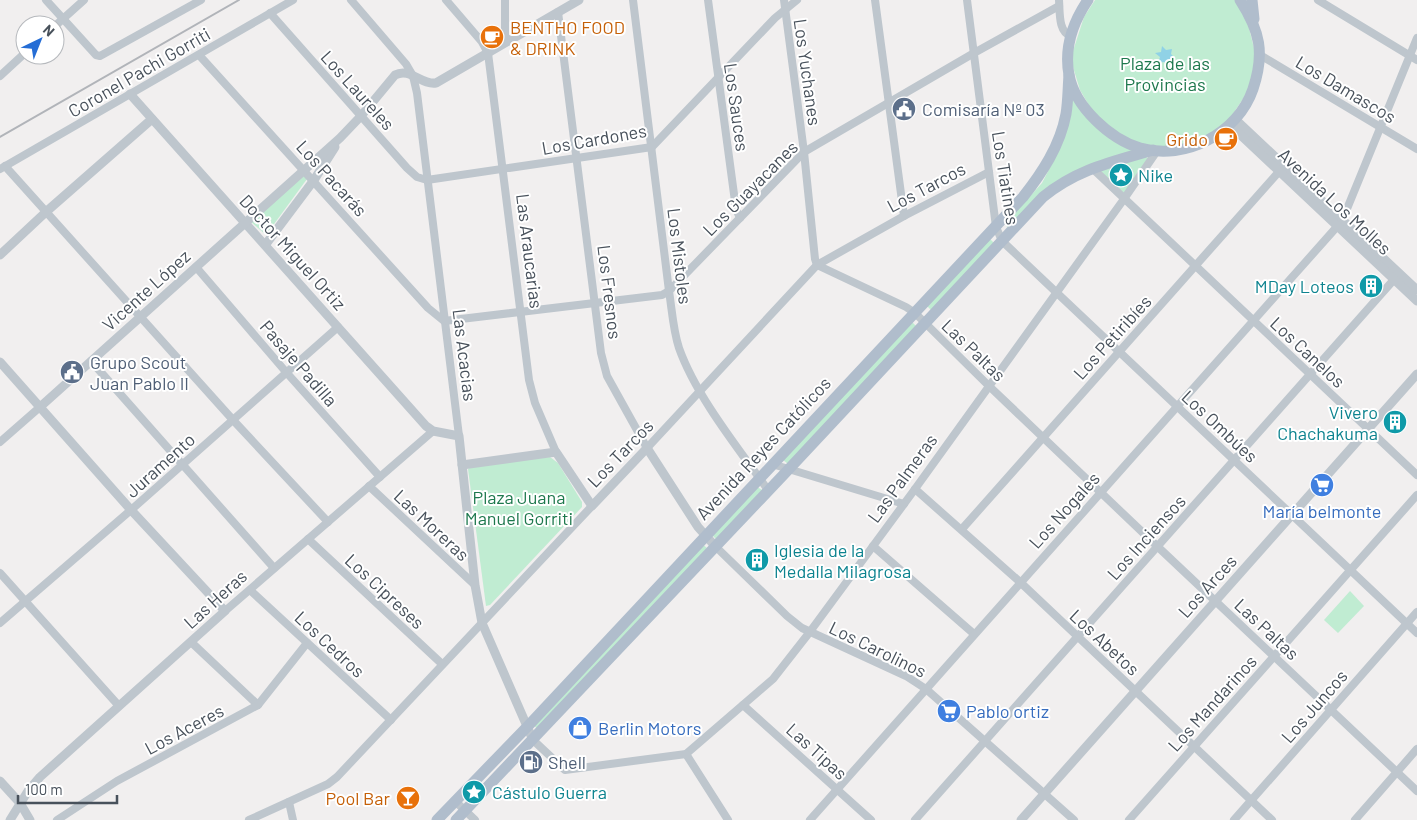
<svg xmlns="http://www.w3.org/2000/svg" width="1417" height="820" font-family="Barlow,sans-serif">
	<style>
		.green { fill: #c0ecd2 }
		.water { fill: #90d2e6 }
		.lines { fill: none; stroke-linecap: round; stroke-linejoin: round }
		.minor { stroke: #bec6cd; stroke-width: 8 }
		.tertiary { stroke: #bec6cd; stroke-width: 9 }
		.primary { stroke: #b0bdcc; stroke-width: 11 }
		.rail { stroke: #b1b4b9; stroke-width: 2 }
		.labels { text-anchor: middle; dominant-baseline: central; stroke-width: 4; stroke-linejoin: round; paint-order: stroke }
		.food-label { font-size: 18px; fill: #c56008; stroke: #fff; text-anchor: end }
		.park-label { font-size: 18px; fill: #1d784d; stroke: #fff }
		.street-label { font-size: 18px; fill: #48515b; stroke: #fff }
		.service-label { font-size: 18px; fill: #4e5e75; stroke: #fff; text-anchor: start }
		.culture-label { font-size: 18px; fill: #0d838f; stroke: #fff; text-anchor: start }
		.shop-label { font-size: 18px; fill: #366cbe; stroke: #fff; text-anchor: start }
	</style>
	<rect width="100%" height="100%" fill="#f1efef"/>
	<g class="green">
		<polygon points="1095,0 1237,0 1245,12 1256,56 1249,90 1224,127 1190,143 1167,147 1133,143 1097,119 1080,90 1073,67 1073,51 1084,17"/>
		<polygon points="1073,92 1089,117 1141,150 1093,165 1008,228 1005,224 1042,183 1058,152"/>
		<polygon points="1146,157 1148,158 1125,193 1122,193 1100,172 1112,165"/>
		<polygon points="303,174 307,179 266,235 251,222"/>
		<polygon points="989,238 994,243 931,310 927,306"/>
		<polygon points="911,321 916,326 788,464 782,459"/>
		<polygon points="550,457 558,463 582,502 582,507 490,605 486,606 468,469 471,466"/>
		<polygon points="756,486 762,490 716,539 711,534"/>
		<polygon points="701,543 707,548 539,730 533,725"/>
		<polygon points="1350,591 1364,606 1338,633 1324,620"/>
	</g>
	<polygon class="water" points="1162,46 1166,50 1172,49 1171,54 1175,58 1170,60 1168,65 1164,62 1158,63 1160,57 1155,53 1161,52"/>
	<g class="lines">
		<g class="minor">
			<polyline points="46,0 96,55 100,56 201,0"/>
			<polyline points="351,0 406,64 413,76 417,93 459,436"/>
			<polyline points="446,0 482,42 488,53 529,380 535,403 556,452"/>
			<polyline points="505,0 505,42"/>
			<path d="M633,0L669,291C672,310 673,330 679,348C696,396 738,448 768,490"/>
			<polyline points="708,0 736,209 740,218"/>
			<polyline points="784,0 804,152 815,259 817,265 906,307 915,313 989,386 1158,547 1417,791"/>
			<polyline points="875,0 904,216"/>
			<polyline points="967,0 994,211 996,227 1002,241 1417,633"/>
			<path d="M1059,0C1060,12 1058,32 1071,36"/>
			<polyline points="1318,0 1417,60"/>
			<polyline points="558,12 601,353 607,376 647,448 817,265 904,216 989,172"/>
			<polyline points="270,13 407,168 417,177 427,180 652,147 775,18 797,0"/>
			<polyline points="55,26 84,0"/>
			<polyline points="199,55 428,308 444,321 662,295 669,291 804,152 974,53 1059,6"/>
			<polyline points="1260,55 1417,149"/>
			<polyline points="0,76 25,53"/>
			<polyline points="5,166 233,420 328,522"/>
			<polyline points="1092,168 1417,475"/>
			<polyline points="0,169 293,0"/>
			<polyline points="196,267 286,372 380,477"/>
			<polyline points="91,361 274,568"/>
			<polyline points="0,442 40,407"/>
			<polyline points="772,464 904,504"/>
			<polyline points="369,486 475,585"/>
			<polyline points="915,489 1020,582 1272,820"/>
			<polyline points="962,529 1283,167"/>
			<polyline points="308,539 442,664"/>
			<polyline points="715,546 787,616 802,628 906,676 926,689 1074,820"/>
			<polyline points="873,546 974,634"/>
			<polyline points="0,573 119,706"/>
			<polyline points="250,590 391,720"/>
			<polyline points="225,611 433,431"/>
			<polyline points="0,623 131,510 338,327"/>
			<polyline points="191,642 258,705"/>
			<polyline points="743,705 871,820"/>
			<polyline points="533,740 565,770 686,754 773,679 809,633 915,489 1124,199 1157,151"/>
			<polyline points="686,754 728,820"/>
			<polyline points="455,801 475,820"/>
			<polyline points="289,802 293,820"/>
			<polyline points="57,820 117,781 258,705 307,643"/>
			<polyline points="249,820 328,784 337,777 592,506"/>
			<polyline points="810,820 1342,221 1417,38"/>
			<polyline points="915,820 1398,275"/>
			<polyline points="1129,820 1417,495"/>
			<polyline points="1234,820 1417,612"/>
			<polyline points="1355,820 1417,749"/>
		</g>
		<g class="tertiary">
			<polyline points="130,94 426,426 433,431 459,436 475,585 482,623 533,740"/>
			<polyline points="1236,120 1417,290"/>
			<polyline points="1231,126 1417,301"/>
			<polyline points="266,244 314,180 335,147"/>
			<polyline points="0,255 47,211 152,119"/>
			<polyline points="0,362 131,510 225,611 40,777 28,791 10,820"/>
			<path d="M40,407L340,138L361,116L395,75C410,67 421,85 436,83L579,0"/>
			<polyline points="462,465 556,452 592,506 647,448 698,527 715,546"/>
			<polyline points="0,781 20,803 30,820"/>
			<polyline points="1021,820 1417,374"/>
		</g>
		<g class="primary">
			<path d="M1088,0C1073,22 1064,48 1069,75C1075,107 1110,139 1140,148C1186,161 1238,133 1253,89C1265,53 1260,31 1240,0"/>
			<polyline points="1252,0 1254,19"/>
			<path d="M437,820L528,726L1023,197C1042,173 1060,146 1066,114C1068,102 1068,88 1069,75"/>
			<path d="M456,820L788,470L1043,197C1077,169 1112,162 1153,150"/>
		</g>
		<polyline class="rail" points="0,137 239,0"/>
	</g>
	<defs>
		<g id="cafe-disc" transform="scale(1.25)"><circle r="9.5" fill="#e8710a" stroke="#fff"/><path d="M-5.5-4.5H6V0H3Q3 3.5 0 3.5H-2.5Q-5.5 3.5-5.5 0ZM3-3.2v2h1.7v-2ZM-6 4.5H4V6H-6Z" fill="#fff"/></g>
		<g id="civic-disc" transform="scale(1.25)"><circle r="9.5" fill="#5c6f8a" stroke="#fff"/><path d="M-.6-6.5H3V-4.5H.6V-3L4-1V1h2V6H-6V1h2V-1L-.6-3ZM-1.2 2.5V6h2.4V2.5Z" fill="#fff"/></g>
		<g id="sight-disc" transform="scale(1.25)"><circle r="9.5" fill="#0f9aa8" stroke="#fff"/><path d="M0-6L1.8-2.2L6-1.7L2.9 1.2L3.7 5.4L0 3.3L-3.7 5.4L-2.9 1.2L-6-1.7L-1.8-2.2Z" fill="#fff"/></g>
		<g id="building-disc" transform="scale(1.25)"><circle r="9.5" fill="#0f9aa8" stroke="#fff"/><path d="M-4-6H4V6H1V3H-1V6H-4ZM-2.5-4.3h1.7v1.8h-1.7ZM.8-4.3h1.7v1.8H.8ZM-2.5-1h1.7V.8h-1.7ZM.8-1h1.7V.8H.8Z" fill="#fff"/></g>
		<g id="supermarket-disc" transform="scale(1.25)"><circle r="9.5" fill="#3f7fe0" stroke="#fff"/><path d="M-6-5.5h2.5l.6 2H6L4.5 2H-2.5L-4.4-4H-6ZM-1.5 3.2a1.3 1.3 0 1 0 .1 0ZM3 3.2a1.3 1.3 0 1 0 .1 0Z" fill="#fff"/></g>
		<g id="shop-disc" transform="scale(1.25)"><circle r="9.5" fill="#3f7fe0" stroke="#fff"/><path d="M-5-2.5h2.3a2.7 3.5 0 0 1 5.4 0H5L5.5 6h-11ZM-1.5-2.5h3a1.5 2.3 0 0 0-3 0Z" fill="#fff"/></g>
		<g id="fuel-disc" transform="scale(1.25)"><circle r="9.5" fill="#5c6f8a" stroke="#fff"/><path d="M-5.5-6h7V0h2V4h1.3V-2.5L3-4.5l.8-.8L6-3V5H2.5V1h-1V6h-7ZM-4.2-4.7v3.2H.2V-4.7Z" fill="#fff"/></g>
		<g id="bar-disc" transform="scale(1.25)"><circle r="9.5" fill="#e8710a" stroke="#fff"/><path d="M-6-5H6L.8 .8V4.5H3.5V6h-7V4.5H-.8V.8Z" fill="#fff"/></g>
	</defs>
	<g fill-rule="evenodd">
		<use href="#cafe-disc" x="492" y="37"/>
		<use href="#civic-disc" x="904" y="109"/>
		<use href="#cafe-disc" x="1226" y="139"/>
		<use href="#sight-disc" x="1121" y="175"/>
		<use href="#building-disc" x="1371" y="286"/>
		<use href="#civic-disc" x="72" y="372"/>
		<use href="#building-disc" x="1395" y="422"/>
		<use href="#supermarket-disc" x="1322" y="485"/>
		<use href="#building-disc" x="757" y="560"/>
		<use href="#supermarket-disc" x="949" y="711"/>
		<use href="#shop-disc" x="580" y="728"/>
		<use href="#fuel-disc" x="531" y="762"/>
		<use href="#sight-disc" x="474" y="792"/>
		<use href="#bar-disc" x="408" y="798"/>
	</g>
	<g class="labels">
		<g class="food-label">
			<text x="510" y="27" text-anchor="start">BENTHO FOOD<tspan x="510" dy="21">&amp; DRINK</tspan></text>
			<text x="1208" y="139">Grido</text>
			<text x="390" y="798">Pool Bar</text>
		</g>
		<g class="park-label">
			<text x="1165" y="63">Plaza de las<tspan x="1165" dy="21">Provincias</tspan></text>
			<text x="519" y="497">Plaza Juana<tspan x="519" dy="21">Manuel Gorriti</tspan></text>
		</g>
		<g class="street-label">
			<text transform="translate(139 72) rotate(-30)">Coronel Pachi Gorriti</text>
			<text transform="translate(808 72) rotate(82)">Los Yuchanes</text>
			<text transform="translate(1346 89) rotate(31)">Los Damascos</text>
			<text transform="translate(358 90) rotate(48)">Los Laureles</text>
			<text transform="translate(737 107) rotate(82)">Los Sauces</text>
			<text transform="translate(594 139) rotate(-10)">Los Cardones</text>
			<text transform="translate(332 178) rotate(48)">Los Pacarás</text>
			<text transform="translate(1006 178) rotate(81)">Los Tiatines</text>
			<text transform="translate(926 187) rotate(-28)">Los Tarcos</text>
			<text transform="translate(750 188) rotate(-45)">Los Guayacanes</text>
			<text transform="translate(1335 201) rotate(43)">Avenida Los Molles</text>
			<text transform="translate(530 251) rotate(83)">Las Araucarias</text>
			<text transform="translate(293 252) rotate(48)">Doctor Miguel Ortiz</text>
			<text transform="translate(680 256) rotate(83)">Los Mistoles</text>
			<text transform="translate(146 290) rotate(-42)">Vicente López</text>
			<text transform="translate(610 292) rotate(83)">Los Fresnos</text>
			<text transform="translate(1112 337) rotate(-48)">Los Petiribíes</text>
			<text transform="translate(974 350) rotate(44)">Las Paltas</text>
			<text transform="translate(1308 352) rotate(43)">Los Canelos</text>
			<text transform="translate(465 355) rotate(83)">Las Acacias</text>
			<text transform="translate(299 363) rotate(49)">Pasaje Padilla</text>
			<text transform="translate(1220 426) rotate(43)">Los Ombúes</text>
			<text transform="translate(763 448) rotate(-47)">Avenida Reyes Católicos</text>
			<text transform="translate(620 453) rotate(-46)">Los Tarcos</text>
			<text transform="translate(160 465) rotate(-42)">Juramento</text>
			<text transform="translate(902 478) rotate(-54)">Las Palmeras</text>
			<text transform="translate(1064 510) rotate(-48)">Los Nogales</text>
			<text transform="translate(432 525) rotate(43)">Las Moreras</text>
			<text transform="translate(1146 537) rotate(-48)">Los Inciensos</text>
			<text transform="translate(1207 586) rotate(-48)">Los Arces</text>
			<text transform="translate(385 591) rotate(43)">Los Cipreses</text>
			<text transform="translate(215 599) rotate(-42)">Las Heras</text>
			<text transform="translate(1267 629) rotate(43)">Las Paltas</text>
			<text transform="translate(1105 642) rotate(43)">Los Abetos</text>
			<text transform="translate(330 644) rotate(43)">Los Cedros</text>
			<text transform="translate(878 649) rotate(26)">Los Carolinos</text>
			<text transform="translate(1212 703) rotate(-48)">Los Mandarinos</text>
			<text transform="translate(1314 706) rotate(-49)">Los Juncos</text>
			<text transform="translate(184 729) rotate(-28)">Los Aceres</text>
			<text transform="translate(817 751) rotate(42)">Las Tipas</text>
		</g>
		<g class="service-label">
			<text x="922" y="109">Comisaría Nº 03</text>
			<text x="90" y="362">Grupo Scout<tspan x="90" dy="21">Juan Pablo II</tspan></text>
			<text x="548" y="762">Shell</text>
		</g>
		<g class="culture-label">
			<text x="1138" y="175">Nike</text>
			<text x="1354" y="286" text-anchor="end">MDay Loteos</text>
			<text x="1378" y="412" text-anchor="end">Vivero<tspan x="1378" dy="21">Chachakuma</tspan></text>
			<text x="774" y="550">Iglesia de la<tspan x="774" dy="21">Medalla Milagrosa</tspan></text>
			<text x="492" y="792">Cástulo Guerra</text>
		</g>
		<g class="shop-label">
			<text x="1322" y="511" text-anchor="middle">María belmonte</text>
			<text x="966" y="711">Pablo ortiz</text>
			<text x="598" y="728">Berlin Motors</text>
		</g>
	</g>
	<g transform="translate(40 40) rotate(43)"><circle r="24" fill="#ffffff" stroke="#b6b9bd"/>
	<path d="M0-4L9 19L0 12L-9 19Z" fill="#256dd5"/>
	<text y="-8" font-size="14" font-weight="bold" text-anchor="middle" fill="#48515b">N</text>
	</g>
	<path d="M18 795v8h99v-8" fill="none" stroke="#48515b" stroke-width="2.5"/>
	<text x="25" y="795" font-size="15" fill="#48515b" stroke="#ffffff" stroke-width="4" paint-order="stroke">100 m</text>
</svg>
